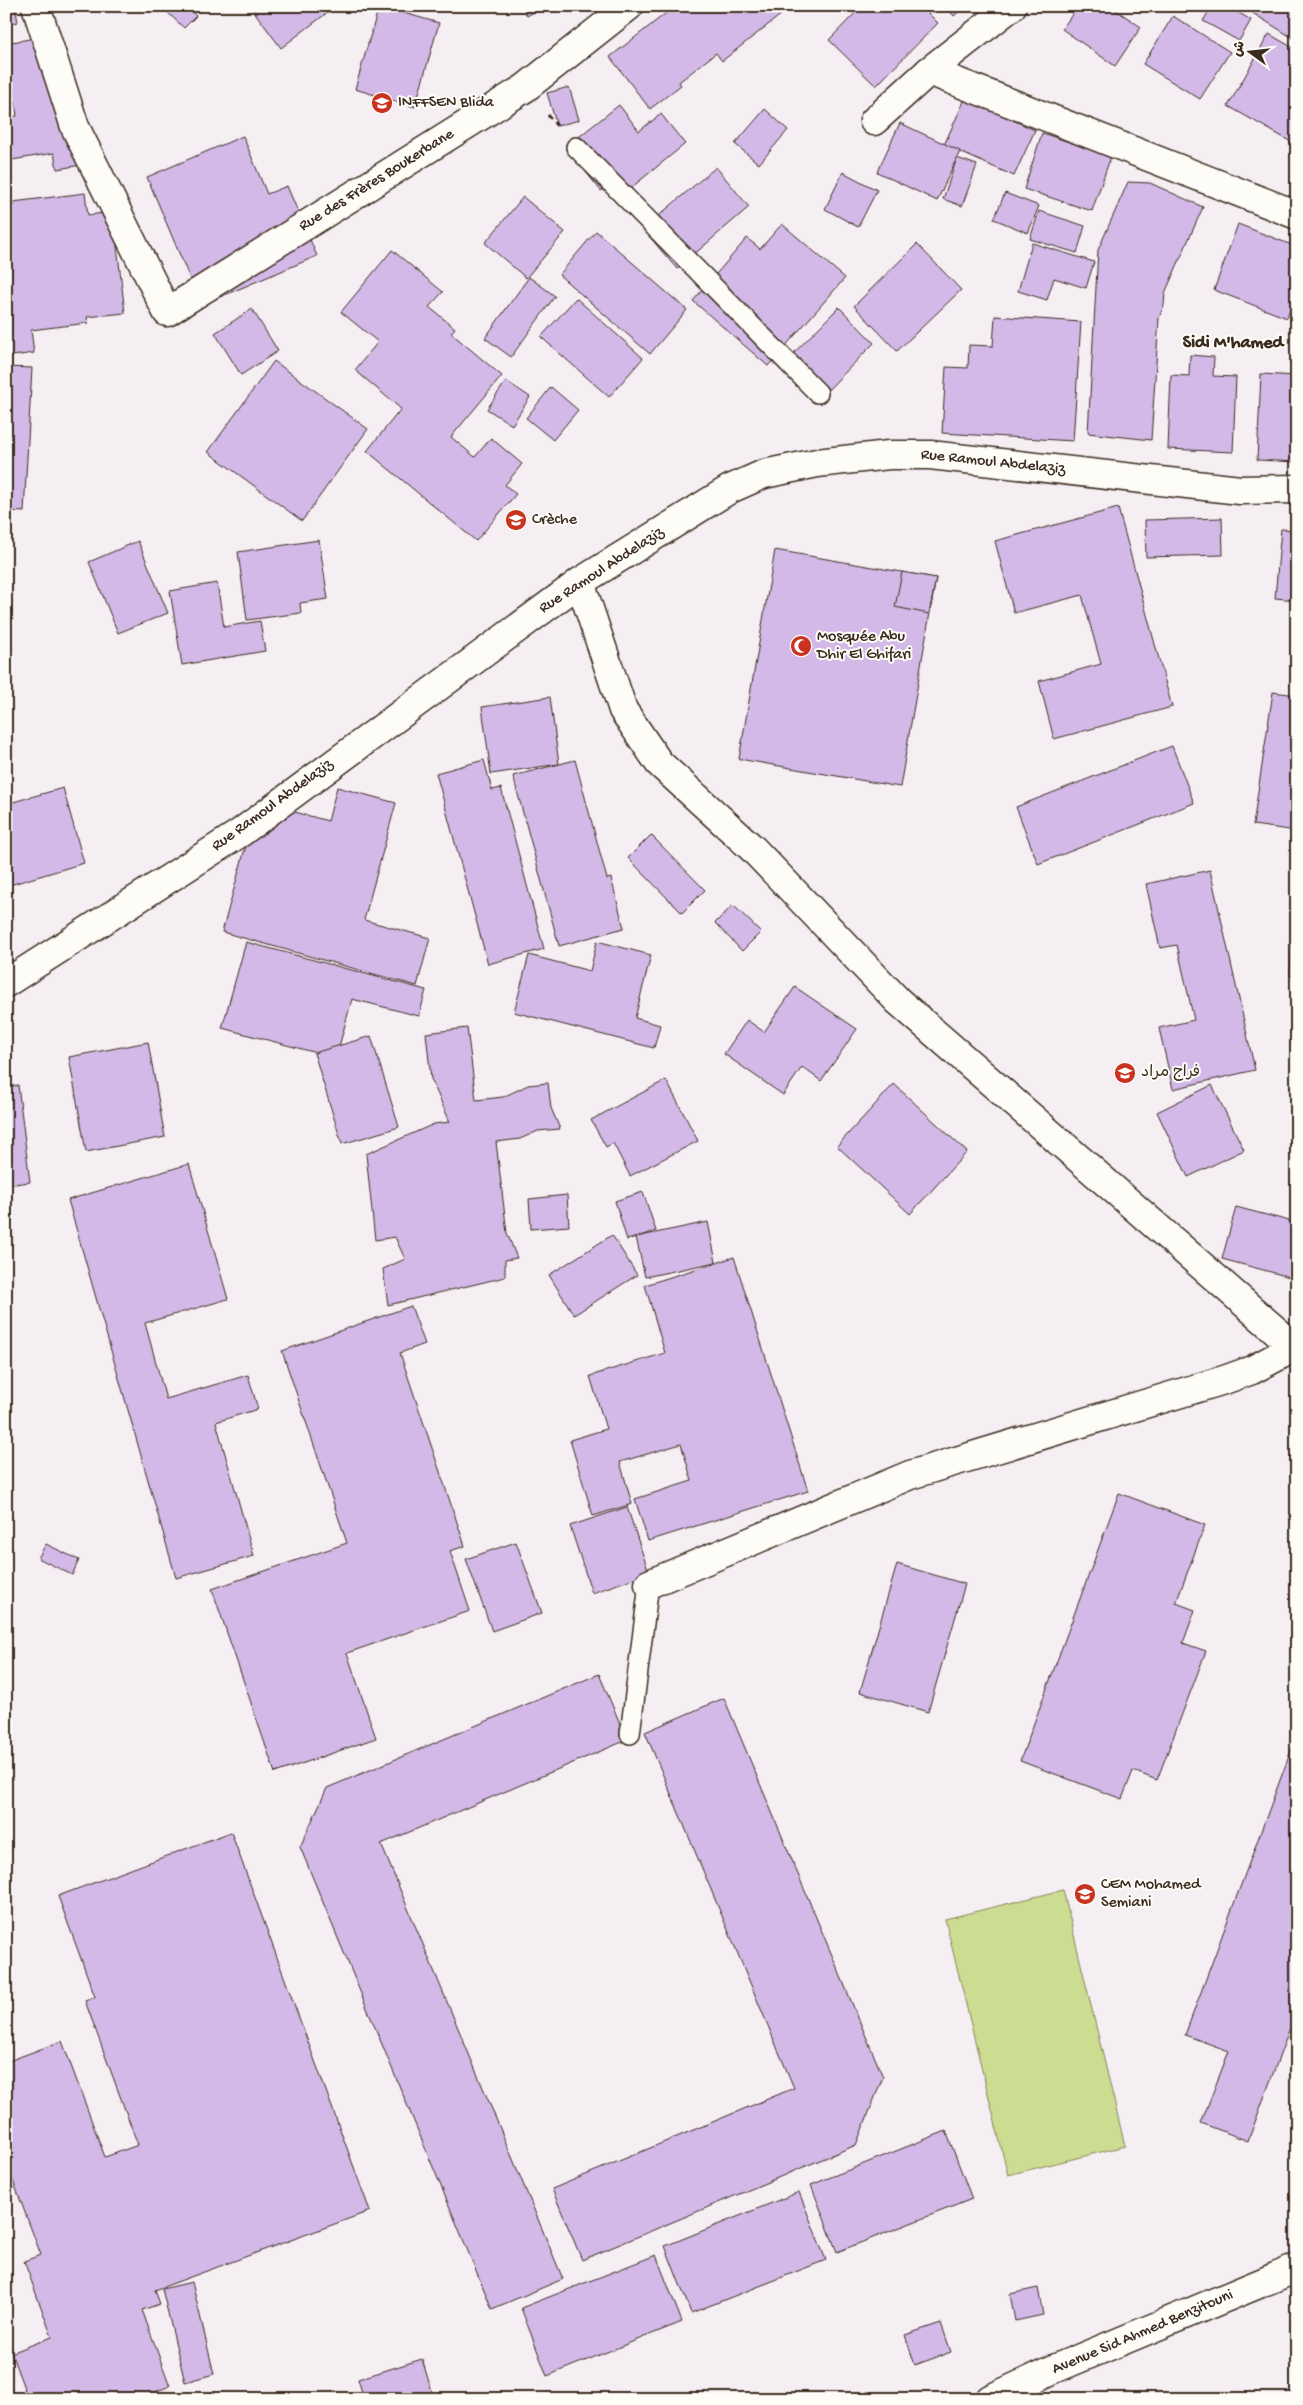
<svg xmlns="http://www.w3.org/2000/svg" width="1303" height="2405" font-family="'Gochi Hand','Playpen Sans Arabic',sans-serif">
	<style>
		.green { fill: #ccdd91; stroke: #848458 }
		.building { fill: #d3b9e8; stroke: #3b2a1e }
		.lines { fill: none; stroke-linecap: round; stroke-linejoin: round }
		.lane-casing { stroke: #3b2a1e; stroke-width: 22 }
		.street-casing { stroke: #3b2a1e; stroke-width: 31 }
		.secondary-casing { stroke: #3b2a1e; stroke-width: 31 }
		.path { stroke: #3b2a1e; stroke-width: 3; stroke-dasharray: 5 4; stroke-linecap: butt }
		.lane { stroke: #fdfcf7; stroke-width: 19 }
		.street { stroke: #fdfcf7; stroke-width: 28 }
		.secondary { stroke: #fdfcf7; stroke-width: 28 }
		.labels { text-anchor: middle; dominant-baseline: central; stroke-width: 4; stroke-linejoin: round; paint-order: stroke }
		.poi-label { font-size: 16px; fill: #3b2a1e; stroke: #fdfcf7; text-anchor: start }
		.street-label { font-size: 16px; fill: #3b2a1e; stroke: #fdfcf7 }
		.neighbourhood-label { font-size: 18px; font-weight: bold; fill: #3b2a1e; stroke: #fdfcf7 }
	</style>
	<rect width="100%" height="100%" fill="#f5eff4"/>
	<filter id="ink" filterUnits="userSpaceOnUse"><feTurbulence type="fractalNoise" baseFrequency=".02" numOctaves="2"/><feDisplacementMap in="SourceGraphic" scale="10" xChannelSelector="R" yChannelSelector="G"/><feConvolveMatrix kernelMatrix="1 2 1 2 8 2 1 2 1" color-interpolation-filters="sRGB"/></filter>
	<g filter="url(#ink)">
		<polygon class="green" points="1063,1890 1125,2146 1008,2175 945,1919"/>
		<g class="building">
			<polygon points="6,6 15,6 18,22 6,24"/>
			<polygon points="167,6 187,6 196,16 184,28 164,9"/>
			<polygon points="250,6 336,6 281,48"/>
			<polygon points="379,6 439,23 415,107 355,89"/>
			<polygon points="522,6 545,6 527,16"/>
			<polygon points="675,6 792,6 722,61 716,53 679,82 681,85 650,109 610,57"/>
			<polygon points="862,6 921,6 938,23 876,86 829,40"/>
			<polygon points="946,6 965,6 954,16"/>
			<polygon points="1078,6 1110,6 1141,27 1115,66 1062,29"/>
			<polygon points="1212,6 1227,6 1251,20 1239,41 1203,21"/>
			<polygon points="1254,6 1297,6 1296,40 1251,12"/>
			<polygon points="1173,16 1230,52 1200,99 1143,64"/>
			<polygon points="59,34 88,164 57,169 54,153 6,161 6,118 17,116 6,43"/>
			<polygon points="1269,34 1297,50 1297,137 1293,143 1228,106"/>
			<polygon points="569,87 579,120 557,126 547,93"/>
			<polygon points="965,99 1035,130 1014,176 944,145"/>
			<polygon points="619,105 639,131 661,114 685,144 621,196 611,183 601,191 566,147"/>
			<polygon points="765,109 788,130 759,164 735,144"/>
			<polygon points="900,123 960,151 937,201 877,172"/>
			<polygon points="1042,133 1111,156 1092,211 1024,189"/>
			<polygon points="243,136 267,194 287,186 317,256 201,305 147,177"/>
			<polygon points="957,158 977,165 962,206 943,199"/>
			<polygon points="716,167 749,207 677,269 643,229"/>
			<polygon points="843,172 877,190 858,227 825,209"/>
			<polygon points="1128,182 1150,183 1203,207 1165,293 1164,305 1159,318 1151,440 1088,433 1098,250"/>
			<polygon points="85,193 88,215 113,212 125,313 87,317 88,323 31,330 34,353 6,357 6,206 14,205 13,202"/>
			<polygon points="1005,193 1039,206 1028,233 994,219"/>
			<polygon points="523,197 565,232 526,278 485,243"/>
			<polygon points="1039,211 1085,226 1077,253 1030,239"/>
			<polygon points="782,224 845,278 768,366 693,301 747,238 760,249"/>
			<polygon points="1238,224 1297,247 1297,290 1287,318 1214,290"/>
			<polygon points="596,231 687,310 650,354 559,275"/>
			<polygon points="1032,243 1094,262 1086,288 1054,278 1047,300 1018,291"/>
			<polygon points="917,244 961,290 897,351 854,306"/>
			<polygon points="392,250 443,292 429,307 455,328 451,333 502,376 451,437 475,457 491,438 522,464 505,485 516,494 476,541 367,451 401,409 355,370 378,342 341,312"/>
			<polygon points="529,277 555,296 511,357 485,338"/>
			<polygon points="576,298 643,358 609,397 541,337"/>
			<polygon points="839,307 874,343 818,400 782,365"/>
			<polygon points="252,309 278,351 241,375 215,333"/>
			<polygon points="995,316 1081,322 1073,441 942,433 946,367 968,368 969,345 993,346"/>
			<polygon points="1190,355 1214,357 1213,376 1236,377 1233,452 1168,449 1171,375 1189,376"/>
			<polygon points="274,361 368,429 302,521 208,452"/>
			<polygon points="6,367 32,368 24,512 6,511"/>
			<polygon points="1261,374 1297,376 1297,462 1257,460"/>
			<polygon points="506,381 530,397 512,425 487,409"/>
			<polygon points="551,387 578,410 553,440 526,418"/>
			<polygon points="1118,508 1172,707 1054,739 1039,681 1101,664 1082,595 1014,613 995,541"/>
			<polygon points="1222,518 1223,555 1146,557 1145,520"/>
			<polygon points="1281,529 1297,530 1297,600 1275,598"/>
			<polygon points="319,540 328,599 300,603 301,613 247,620 238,552"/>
			<polygon points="138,541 168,613 118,633 89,562"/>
			<polygon points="775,550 936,578 900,787 739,759"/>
			<polygon points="902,572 936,578 929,614 895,607"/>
			<polygon points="217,583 224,627 260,621 265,651 182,665 170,591"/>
			<polygon points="1273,692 1297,695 1297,831 1253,825"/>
			<polygon points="550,697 559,764 491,774 482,707"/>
			<polygon points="1172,746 1194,803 1038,864 1016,807"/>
			<polygon points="484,760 492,790 501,788 544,949 488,964 436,773"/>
			<polygon points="575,760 607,879 611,878 624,928 559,946 513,776"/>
			<polygon points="337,787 396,803 364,920 430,938 417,986 222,932 258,802 328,821"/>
			<polygon points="63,788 84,863 6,886 6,804"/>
			<polygon points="651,835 705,890 682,913 628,858"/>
			<polygon points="1210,870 1255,1070 1173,1089 1159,1028 1194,1020 1177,945 1160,948 1146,884"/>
			<polygon points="733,905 761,932 742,951 715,923"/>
			<polygon points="1292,936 1297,937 1297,976 1290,976"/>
			<polygon points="597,941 651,955 635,1018 660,1025 654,1048 514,1012 529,955 590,971"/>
			<polygon points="246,942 426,990 419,1016 352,999 336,1058 222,1028"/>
			<polygon points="795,987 857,1029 821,1081 802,1067 783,1095 724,1054 747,1020 764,1032"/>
			<polygon points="467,1028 476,1100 503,1097 528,1085 548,1083 551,1108 560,1129 538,1131 520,1139 496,1142 507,1233 517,1258 505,1260 505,1277 388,1305 383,1269 405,1259 395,1237 375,1240 366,1154 434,1124 450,1122 431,1079 426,1033"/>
			<polygon points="371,1036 399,1127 342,1144 314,1053"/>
			<polygon points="148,1042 165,1137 86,1152 69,1057"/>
			<polygon points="666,1080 698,1141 630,1176 613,1143 606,1147 591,1120"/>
			<polygon points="894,1084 967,1152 910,1214 837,1146"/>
			<polygon points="18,1085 30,1182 6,1185 6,1087"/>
			<polygon points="1212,1085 1244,1150 1188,1177 1157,1112"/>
			<polygon points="189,1164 228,1299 145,1323 166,1399 248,1375 258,1409 216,1422 254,1556 176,1578 68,1200"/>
			<polygon points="643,1192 656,1231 627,1240 615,1201"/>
			<polygon points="567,1195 569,1226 531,1229 529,1199"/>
			<polygon points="1236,1207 1297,1223 1297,1279 1222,1259"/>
			<polygon points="708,1222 716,1262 645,1277 636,1237"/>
			<polygon points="612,1235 637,1275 574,1315 549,1275"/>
			<polygon points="734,1257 808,1491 648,1541 635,1499 692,1481 681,1444 620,1462 632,1504 593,1516 570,1440 606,1429 590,1376 665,1353 645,1285"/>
			<polygon points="411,1306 425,1344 400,1353 465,1546 450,1551 470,1611 347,1653 376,1738 275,1773 212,1589 347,1543 282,1351"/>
			<polygon points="1119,1493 1205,1525 1176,1603 1195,1610 1183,1643 1206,1651 1157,1780 1133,1771 1122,1799 1020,1761"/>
			<polygon points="627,1507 649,1573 592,1593 570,1526"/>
			<polygon points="516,1542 542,1613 492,1631 466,1559"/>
			<polygon points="46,1544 79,1560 72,1575 38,1558"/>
			<polygon points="897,1564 965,1584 928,1712 860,1692"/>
			<polygon points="599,1674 627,1740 381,1844 563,2279 492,2309 300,1847 327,1788"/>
			<polygon points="724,1698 883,2077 856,2145 582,2260 552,2189 794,2088 645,1732"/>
			<polygon points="1292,1748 1297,1750 1297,2009 1248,2141 1201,2123 1229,2051 1185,2035"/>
			<polygon points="231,1832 370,2211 155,2290 160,2304 142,2310 170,2386 137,2399 28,2399 11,2353 52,2337 24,2261 41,2255 6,2162 6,2062 62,2041 105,2157 138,2145 85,2001 95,1997 58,1896"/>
			<polygon points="946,2131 972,2199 837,2252 811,2185"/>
			<polygon points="799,2192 826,2260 691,2313 665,2246"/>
			<polygon points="656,2255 682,2322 547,2376 521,2308"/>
			<polygon points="192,2282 214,2374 185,2382 162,2289"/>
			<polygon points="1038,2288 1043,2315 1015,2321 1010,2294"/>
			<polygon points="941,2323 951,2352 915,2365 905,2335"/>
			<polygon points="422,2359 434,2399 364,2399 358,2379"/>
		</g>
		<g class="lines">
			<g class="lane-casing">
				<g id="lane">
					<polyline points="576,147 818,393"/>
					<polyline points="630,1734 649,1584"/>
				</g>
			</g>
			<g class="street-casing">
				<g id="street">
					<polyline points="36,6 75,127 167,312 525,88 629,6"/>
					<polyline points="929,71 1297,215"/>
					<polyline points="874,121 929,71 1012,6"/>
					<polyline points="580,582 623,710 659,763 753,849 898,1001 1297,1349"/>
					<polyline points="649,1584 910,1475 1224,1380 1252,1370 1297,1346"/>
				</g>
			</g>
			<g class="secondary-casing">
				<g id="secondary">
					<polyline points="6,983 240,833 580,582 730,489 764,474 817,463 889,455 930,455 1240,490 1297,489"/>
					<polyline points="990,2399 1054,2369 1297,2268"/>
				</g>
			</g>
			<polyline class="path" points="548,115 557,126"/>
			<use href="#lane" class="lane"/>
			<use href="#street" class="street"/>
			<use href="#secondary" class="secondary"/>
		</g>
	</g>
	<defs>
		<g id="university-disc" transform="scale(1.125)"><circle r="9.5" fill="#c8321e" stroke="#fdfcf7"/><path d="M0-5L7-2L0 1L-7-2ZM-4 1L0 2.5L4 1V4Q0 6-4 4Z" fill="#fff"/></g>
		<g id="school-disc" transform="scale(1.125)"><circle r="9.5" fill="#c8321e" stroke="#fdfcf7"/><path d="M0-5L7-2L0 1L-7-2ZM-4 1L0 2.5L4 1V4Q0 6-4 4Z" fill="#fff"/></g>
		<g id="mosque-disc" transform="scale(1.125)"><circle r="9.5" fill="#c8321e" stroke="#fdfcf7"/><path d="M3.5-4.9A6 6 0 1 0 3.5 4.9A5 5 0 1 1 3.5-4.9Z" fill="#fff"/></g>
	</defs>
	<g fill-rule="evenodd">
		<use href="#university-disc" x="382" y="103"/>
		<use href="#school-disc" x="516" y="520"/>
		<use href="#mosque-disc" x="801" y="646"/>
		<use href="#school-disc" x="1125" y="1073"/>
		<use href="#school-disc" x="1085" y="1894"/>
	</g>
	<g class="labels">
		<g class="poi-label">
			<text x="398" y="103">INFFSEN Blida</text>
			<text x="532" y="520">Crèche</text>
			<text x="817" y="637">Mosquée Abu<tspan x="817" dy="18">Dhir El Ghifari</tspan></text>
			<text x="1141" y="1073">فراج مراد</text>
			<text x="1101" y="1885">CEM Mohamed<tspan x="1101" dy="18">Semiani</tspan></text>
		</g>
		<g class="street-label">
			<text transform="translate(377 181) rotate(-32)">Rue des Frères Boukerbane</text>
			<text transform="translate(993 463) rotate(6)">Rue Ramoul Abdelaziz</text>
			<text transform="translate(602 571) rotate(-33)">Rue Ramoul Abdelaziz</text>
			<text transform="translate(273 806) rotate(-36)">Rue Ramoul Abdelaziz</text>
			<text transform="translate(1143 2333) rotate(-23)">Avenue Sid Ahmed Benzitouni</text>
		</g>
		<g class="neighbourhood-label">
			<text x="1233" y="343">Sidi M'hamed</text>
		</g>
	</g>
	<rect width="1303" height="2405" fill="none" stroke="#fdfcf7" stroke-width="25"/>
	<rect x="12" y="12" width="1278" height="2380" fill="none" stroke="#3b2a1e" stroke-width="2" filter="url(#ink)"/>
	<g transform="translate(1250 52) rotate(285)" stroke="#fdfcf7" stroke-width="4" paint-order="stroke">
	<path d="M0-4L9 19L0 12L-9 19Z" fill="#3b2a1e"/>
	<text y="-8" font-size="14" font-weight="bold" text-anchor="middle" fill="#3b2a1e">ش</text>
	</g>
</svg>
